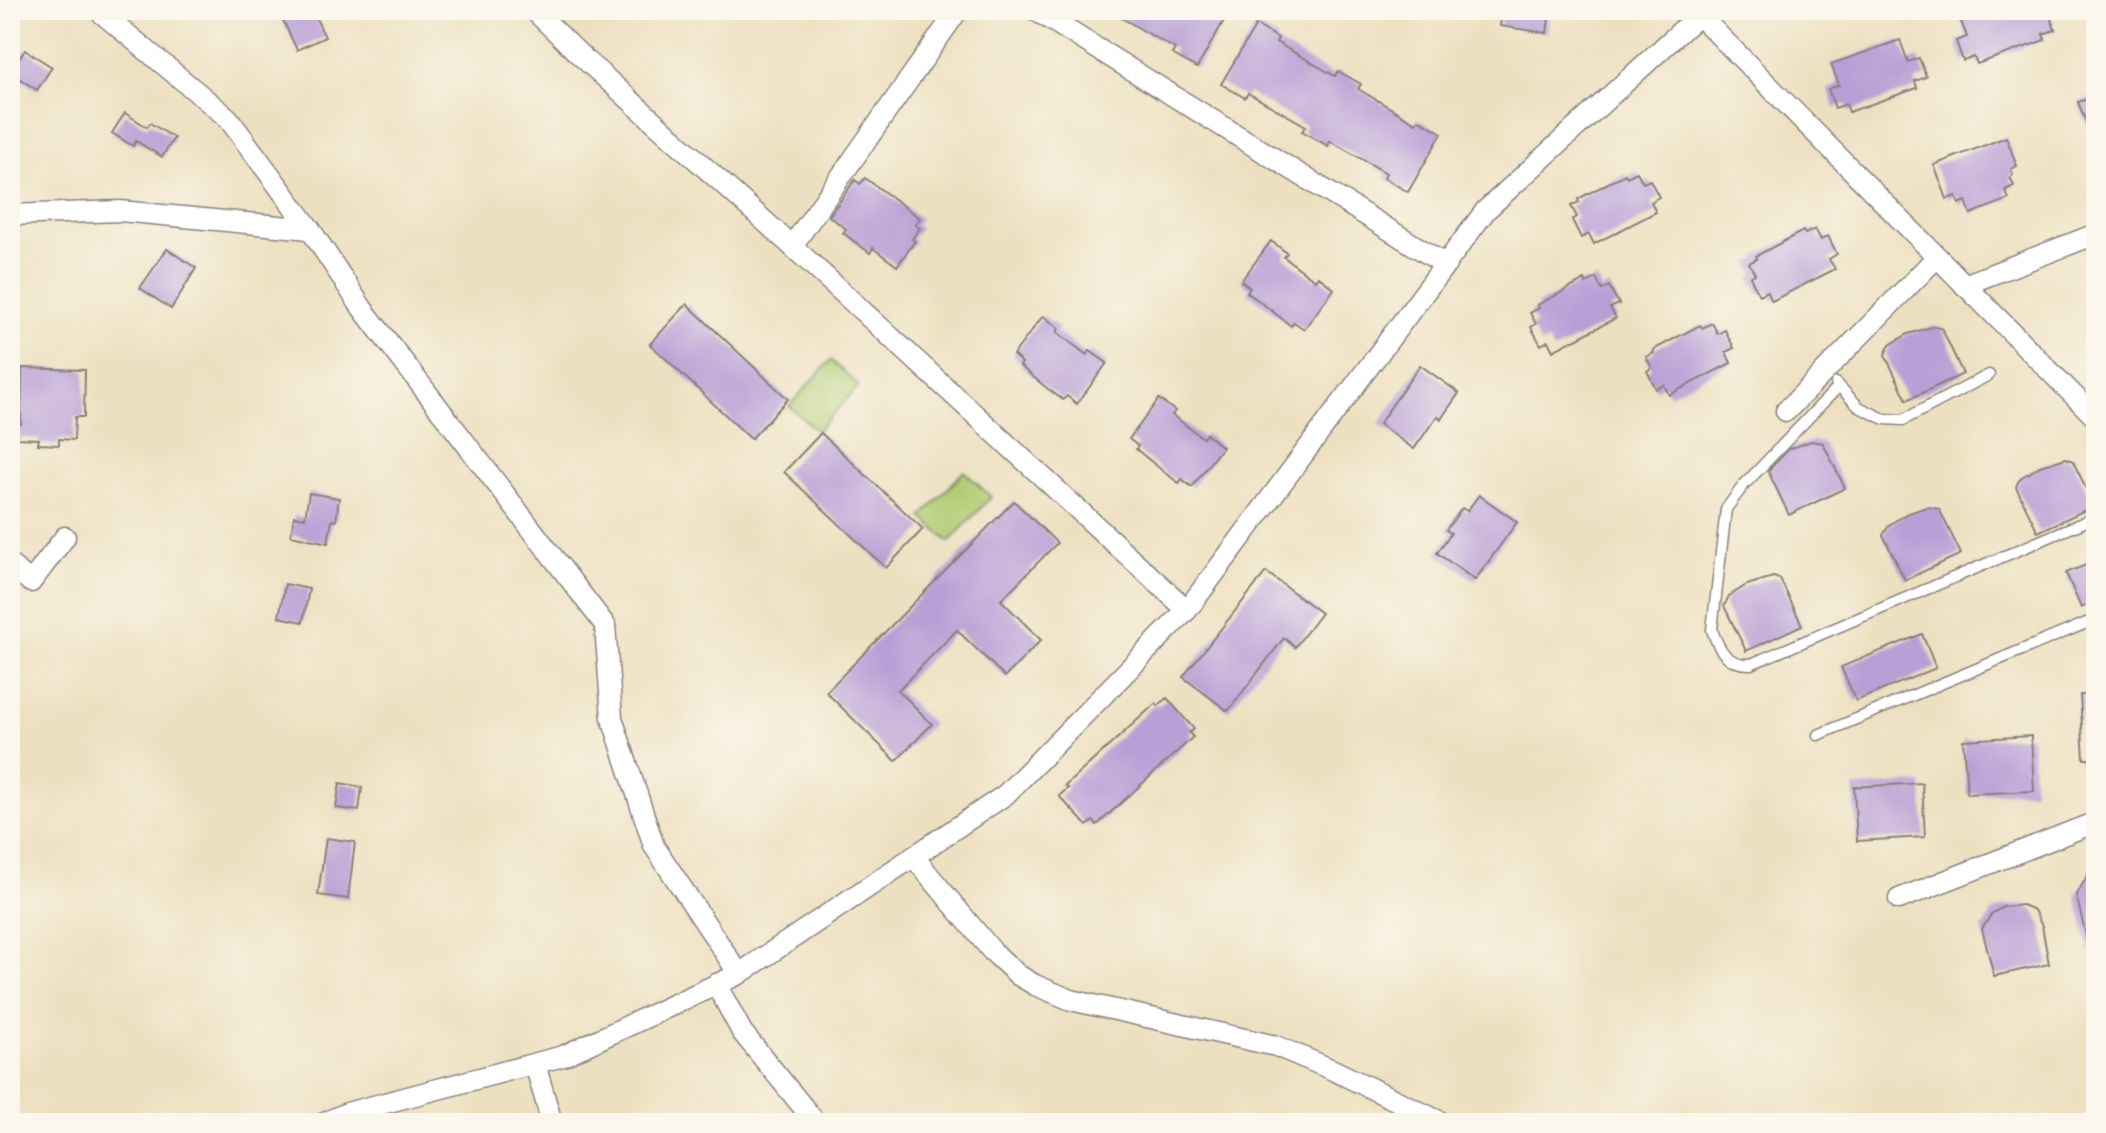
<svg xmlns="http://www.w3.org/2000/svg" width="2106" height="1133" font-family="'Sorts Mill Goudy',serif">
	<style>
		.green { fill: #afcb72; stroke: #687656; stroke-width: 2 }
		.building { fill: #b99fd6 }
		.lines { fill: none; stroke-linecap: round; stroke-linejoin: round }
		.lane-casing { stroke: #88817e; stroke-width: 13 }
		.street-casing { stroke: #88817e; stroke-width: 23 }
		.lane { stroke: #fff; stroke-width: 10 }
		.street { stroke: #fff; stroke-width: 20 }
	</style>
	<rect width="100%" height="100%" fill="#fbf7ec"/>
	<filter id="ink" filterUnits="userSpaceOnUse"><feTurbulence type="fractalNoise" baseFrequency=".0125" numOctaves="2"/><feDisplacementMap in="SourceGraphic" scale="16" xChannelSelector="R" yChannelSelector="G"/><feConvolveMatrix kernelMatrix="1 2 1 2 8 2 1 2 1" color-interpolation-filters="sRGB"/></filter>
	<filter id="wash" filterUnits="userSpaceOnUse"><feTurbulence type="fractalNoise" baseFrequency=".006" numOctaves="4" result="noise"/><feDisplacementMap in="SourceGraphic" scale="32" xChannelSelector="R" yChannelSelector="G"/><feGaussianBlur stdDeviation="1.8" result="paint"/><feColorMatrix in="noise" values="0 0 0 0 0 0 0 0 0 0 0 0 0 0 0 0 0 1.4 0 .05"/><feComposite in="paint" operator="in"/></filter>
	<g filter="url(#wash)">
		<rect width="100%" height="100%" fill="#ede0c0"/>
		<g class="green">
			<polygon points="831,360 859,386 817,431 789,406"/>
			<polygon points="964,471 991,497 949,542 922,517"/>
		</g>
		<g id="blocks">
			<g class="building">
				<polygon points="288,10 312,10 325,37 297,50 280,14"/>
				<polygon points="1108,10 1230,10 1197,68 1172,54 1175,49"/>
				<polygon points="1502,10 1550,10 1547,33 1500,26"/>
				<polygon points="1977,10 2035,10 2036,14 2048,10 2055,30 2043,34 2045,40 1977,64 1974,57 1963,61 1956,41 1967,37 1959,16"/>
				<polygon points="1256,25 1278,38 1276,42 1335,76 1338,71 1361,84 1358,89 1416,123 1418,119 1442,133 1408,192 1384,178 1386,173 1330,141 1328,146 1302,131 1306,126 1248,93 1245,98 1221,84"/>
				<polygon points="1900,40 1908,62 1919,58 1926,77 1915,81 1917,88 1849,112 1846,104 1835,108 1828,89 1839,85 1831,64"/>
				<polygon points="25,50 52,67 37,90 10,72"/>
				<polygon points="2096,96 2096,144 2095,145 2078,102"/>
				<polygon points="125,113 147,127 150,123 174,138 162,157 136,141 133,146 112,133"/>
				<polygon points="2006,137 2017,166 2011,169 2013,175 2010,177 2014,186 2005,190 2009,199 1971,214 1966,201 1959,204 1956,196 1947,199 1934,165"/>
				<polygon points="1637,172 1643,183 1650,180 1659,197 1651,202 1656,212 1594,244 1589,234 1581,238 1572,220 1577,217 1571,206 1579,202 1578,199 1625,174 1627,177"/>
				<polygon points="865,178 920,218 915,225 920,228 912,239 915,241 897,266 873,248 870,253 843,233 846,229 829,216 855,180 860,184"/>
				<polygon points="1815,229 1821,240 1828,236 1837,254 1829,259 1835,269 1772,301 1767,291 1759,295 1750,277 1755,274 1749,263 1757,259 1756,256 1803,231 1805,234"/>
				<polygon points="1271,241 1287,253 1284,257 1315,280 1318,276 1334,289 1304,329 1294,322 1291,326 1276,314 1247,292 1250,288 1241,281"/>
				<polygon points="167,249 196,268 171,309 140,288"/>
				<polygon points="1596,278 1602,290 1609,286 1619,304 1610,308 1616,318 1553,351 1548,341 1541,345 1531,327 1536,324 1530,313 1539,308 1537,305 1585,280 1586,284"/>
				<polygon points="687,304 788,399 751,439 650,344"/>
				<polygon points="1043,316 1059,328 1057,332 1087,355 1090,351 1107,363 1077,404 1067,396 1063,400 1048,389 1020,366 1022,363 1013,355"/>
				<polygon points="1712,323 1718,334 1725,330 1734,348 1726,352 1731,363 1669,395 1664,385 1656,389 1647,371 1652,368 1646,357 1654,353 1653,350 1700,325 1702,328"/>
				<polygon points="1935,326 1942,329 1963,374 1907,400 1885,355 1887,350 1890,345 1908,334"/>
				<polygon points="1420,365 1459,393 1441,419 1437,416 1414,449 1379,424"/>
				<polygon points="22,368 85,370 84,417 75,417 74,440 59,439 59,445 38,444 39,439 17,438 17,424 21,424"/>
				<polygon points="1159,399 1175,411 1172,415 1203,438 1206,434 1222,447 1192,487 1182,479 1179,483 1164,472 1136,449 1138,446 1129,439"/>
				<polygon points="821,433 923,529 886,568 784,472"/>
				<polygon points="1811,441 1823,443 1845,488 1789,515 1768,471 1789,449"/>
				<polygon points="2066,458 2073,461 2094,506 2038,532 2016,487 2018,482 2022,477 2040,466"/>
				<polygon points="309,493 339,498 336,521 332,520 328,543 291,535 294,516 305,518"/>
				<polygon points="1479,495 1517,522 1475,580 1437,553 1451,533 1446,530 1462,508 1467,511"/>
				<polygon points="1014,501 1057,543 1001,600 1041,640 1005,677 957,630 898,690 932,724 896,761 826,692"/>
				<polygon points="1927,507 1939,509 1961,554 1905,580 1883,535 1889,525 1906,514"/>
				<polygon points="2096,561 2096,601 2081,608 2066,573"/>
				<polygon points="1266,572 1321,613 1295,647 1284,638 1228,711 1183,677"/>
				<polygon points="1773,577 1780,579 1802,625 1746,651 1724,606 1729,596 1747,585"/>
				<polygon points="285,584 309,589 303,622 279,617"/>
				<polygon points="1922,634 1936,668 1856,701 1841,667"/>
				<polygon points="2080,695 2096,695 2096,759 2084,759"/>
				<polygon points="1167,698 1194,729 1189,733 1193,737 1097,825 1093,821 1087,826 1059,796 1068,788 1065,786 1156,703 1158,706"/>
				<polygon points="2031,736 2034,791 1967,794 1963,740"/>
				<polygon points="340,783 362,787 359,811 336,808"/>
				<polygon points="1922,783 1925,837 1857,841 1854,787"/>
				<polygon points="326,838 355,842 348,899 318,895"/>
				<polygon points="2096,862 2096,950 2090,951 2076,895"/>
				<polygon points="2022,905 2034,910 2042,926 2049,964 1994,976 1982,929 1992,913 2003,907"/>
			</g>
		</g>
	</g>
	<g filter="url(#ink)">
		<use href="#blocks" fill-opacity="0" stroke="#88817e" stroke-width="2"/>
		<g class="lines">
			<g class="lane-casing">
				<g id="lane">
					<polyline points="1836,383 1859,407 1884,419 1903,420 1989,375"/>
					<path d="M1839,386L1743,486L1726,509L1712,630C1719,650 1727,665 1751,664L2096,517"/>
					<polyline points="1818,735 2096,619"/>
				</g>
			</g>
			<g class="street-casing">
				<g id="street">
					<polyline points="534,10 578,53 792,246 1187,610"/>
					<polyline points="1035,10 1446,265"/>
					<polyline points="1699,15 2096,418"/>
					<polyline points="10,215 120,211 310,229 228,118 98,10"/>
					<polyline points="310,229 362,308 605,625 612,718 654,846 739,974"/>
					<polyline points="792,246 958,10"/>
					<polyline points="1964,285 2096,234"/>
					<polyline points="1786,411 1937,257"/>
					<polyline points="10,565 31,582 65,537"/>
					<polyline points="913,856 992,951 1018,975 1035,985 1071,1000 1276,1046 1333,1070 1443,1123"/>
					<polyline points="1899,899 2096,822"/>
					<polyline points="716,984 742,1032 816,1123"/>
					<polyline points="535,1064 552,1123"/>
					<polyline points="324,1123 347,1113 563,1056 739,974 1005,795 1187,610 1486,210 1704,10"/>
				</g>
			</g>
			<use href="#lane" class="lane"/>
			<use href="#street" class="street"/>
		</g>
	</g>
	<rect width="2106" height="1133" fill="none" stroke="#fbf7ec" stroke-width="40"/>
</svg>
